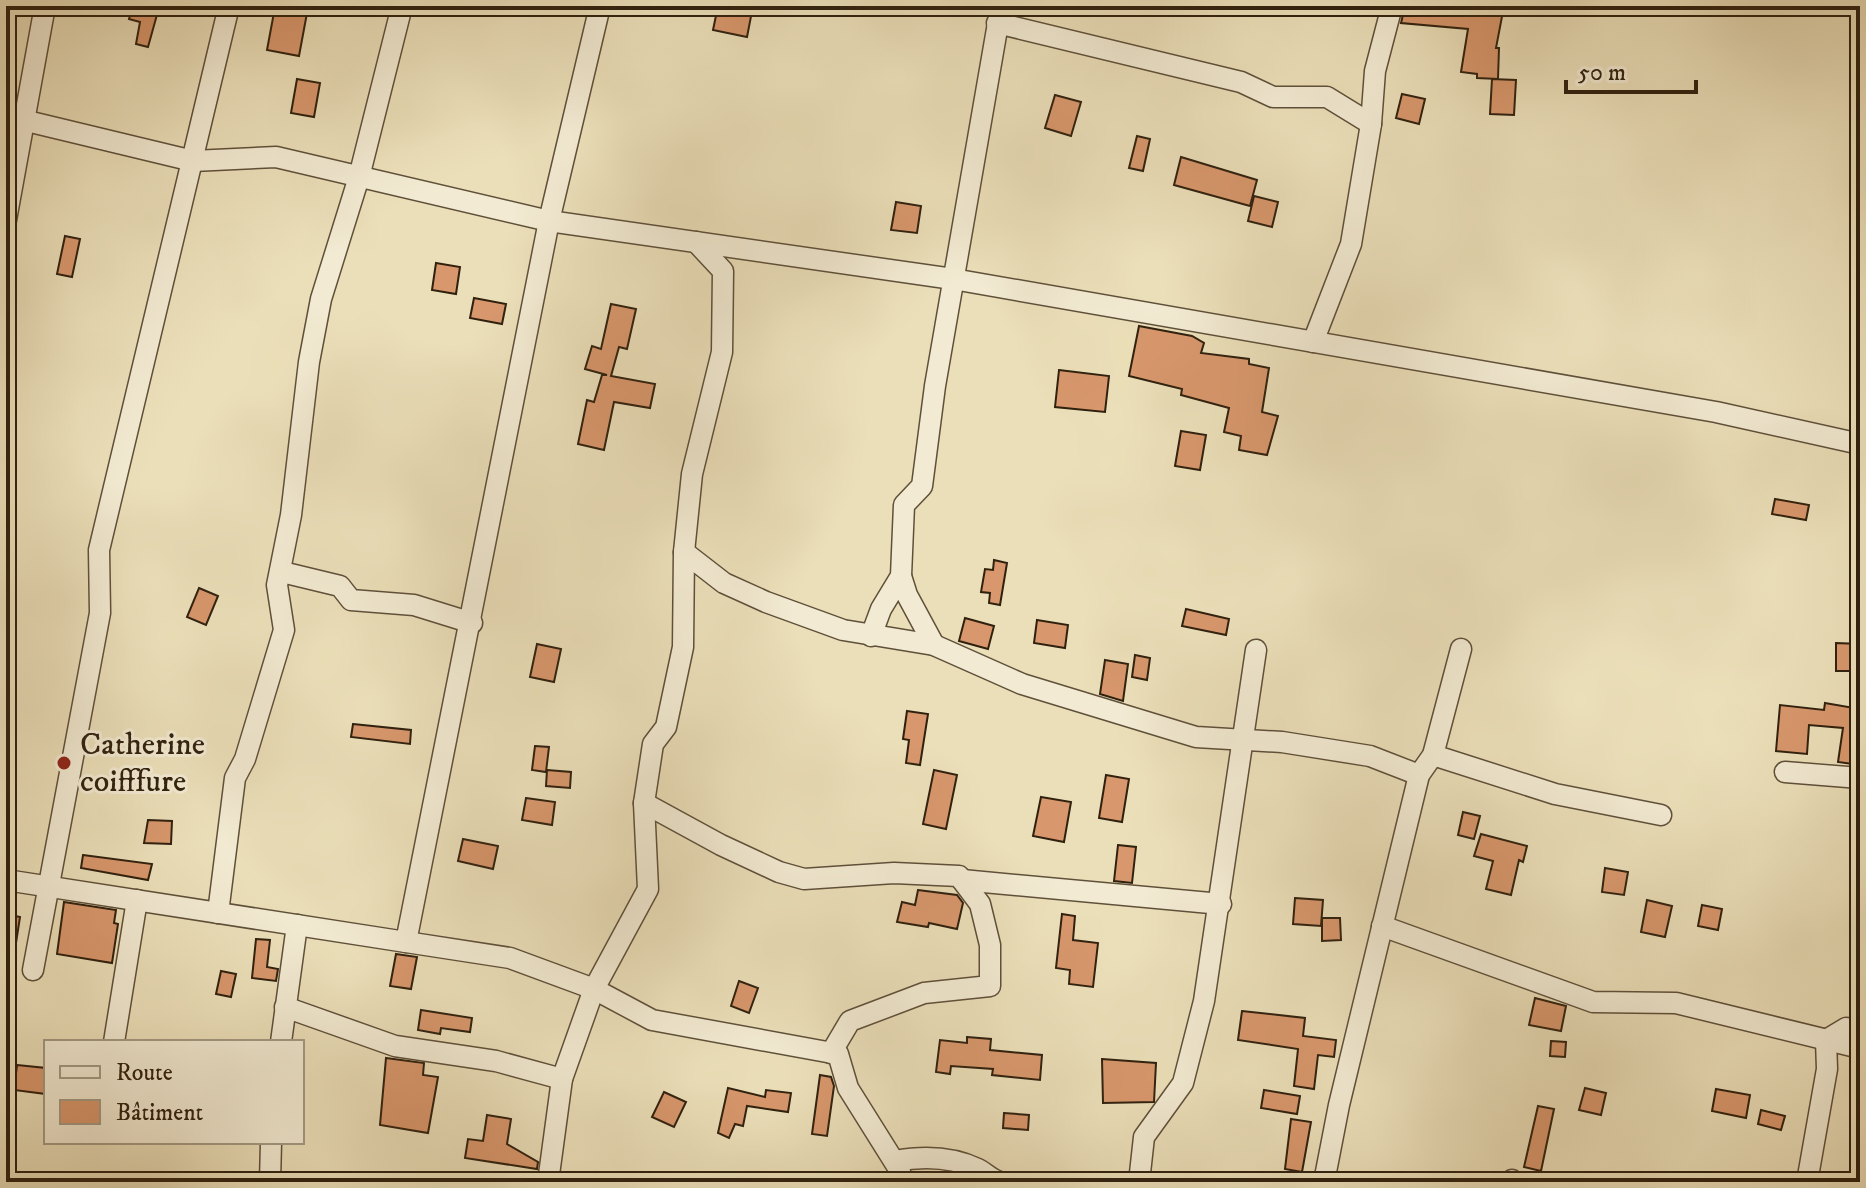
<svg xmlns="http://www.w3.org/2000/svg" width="1866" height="1188" font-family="'IM FELL DW Pica',serif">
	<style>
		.building { fill: #d8976c; stroke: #30210f; stroke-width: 2 }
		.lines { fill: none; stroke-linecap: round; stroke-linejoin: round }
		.street-casing { stroke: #5f503a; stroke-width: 23 }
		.street { stroke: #f2ead2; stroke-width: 20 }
		.poi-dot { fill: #8f2418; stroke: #f2ead2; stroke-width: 3 }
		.labels { text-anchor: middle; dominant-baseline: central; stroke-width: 6; stroke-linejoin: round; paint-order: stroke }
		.poi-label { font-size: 32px; fill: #30210f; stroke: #f2ead2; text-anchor: start }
	</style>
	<rect width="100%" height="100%" fill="#ebdfb9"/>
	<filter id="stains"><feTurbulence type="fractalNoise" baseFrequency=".0025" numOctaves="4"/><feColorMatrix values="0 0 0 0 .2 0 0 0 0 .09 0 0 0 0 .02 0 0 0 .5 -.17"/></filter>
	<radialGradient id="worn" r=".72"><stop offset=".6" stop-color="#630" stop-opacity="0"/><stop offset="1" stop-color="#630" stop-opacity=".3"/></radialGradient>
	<g class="building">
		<polygon points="133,6 158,11 148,47 136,44 140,22 129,19"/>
		<polygon points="718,6 753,6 747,37 713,30"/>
		<polygon points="1473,6 1504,6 1496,48 1499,48 1498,79 1477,78 1477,74 1461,72 1468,29 1401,23 1405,7 1471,13"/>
		<polygon points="275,7 307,13 299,56 267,50"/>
		<polygon points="297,79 320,83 314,117 291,113"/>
		<polygon points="1492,79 1516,80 1514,115 1490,114"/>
		<polygon points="1402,94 1425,99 1419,124 1396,118"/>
		<polygon points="1055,95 1081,102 1071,136 1045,128"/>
		<polygon points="1137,136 1150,139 1143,171 1129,168"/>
		<polygon points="1181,157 1257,180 1250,206 1174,185"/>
		<polygon points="1254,196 1278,202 1272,227 1248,221"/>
		<polygon points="896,202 921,206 917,233 891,230"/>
		<polygon points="65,236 80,239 72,277 57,274"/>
		<polygon points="436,263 460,267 456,294 432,290"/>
		<polygon points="474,298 506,304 502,324 470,318"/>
		<polygon points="611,304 636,309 627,349 619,347 611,376 655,384 650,408 614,402 604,450 578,444 587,400 594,402 602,375 607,375 585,369 592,346 601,349"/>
		<polygon points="1139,326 1192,336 1204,343 1201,353 1249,359 1249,364 1269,368 1262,412 1278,416 1267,455 1239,450 1241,436 1224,432 1229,408 1181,395 1182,389 1129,376"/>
		<polygon points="1059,370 1109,376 1105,412 1055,407"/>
		<polygon points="1181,431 1206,435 1200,470 1175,466"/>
		<polygon points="1775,499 1809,505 1806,520 1772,514"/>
		<polygon points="994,560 1007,563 1000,605 989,603 990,593 981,592 985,569 993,570"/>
		<polygon points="199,588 218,596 206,625 187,617"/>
		<polygon points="1186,609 1229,619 1226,635 1182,626"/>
		<polygon points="965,618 994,626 988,649 959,641"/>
		<polygon points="1037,620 1068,625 1065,648 1034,643"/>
		<polygon points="1836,643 1860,644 1860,671 1836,671"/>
		<polygon points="537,644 561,649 554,682 530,677"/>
		<polygon points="1135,655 1150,658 1147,680 1132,677"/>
		<polygon points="1105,660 1128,664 1123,701 1100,694"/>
		<polygon points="1825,703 1860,709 1860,765 1838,762 1843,728 1809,725 1807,754 1776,751 1780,705 1824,710"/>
		<polygon points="907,711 928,714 920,765 906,763 909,740 903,739"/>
		<polygon points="353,724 411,730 410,744 351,737"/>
		<polygon points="535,746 549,747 546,772 532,770"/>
		<polygon points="547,770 571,772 570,788 546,786"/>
		<polygon points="934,770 957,775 946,829 923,824"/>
		<polygon points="1106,775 1129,779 1122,822 1099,818"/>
		<polygon points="1041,797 1071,802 1064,842 1033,836"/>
		<polygon points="526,798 555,802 552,825 522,820"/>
		<polygon points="1463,812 1480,816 1474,839 1458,835"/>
		<polygon points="148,820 172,821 171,844 144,843"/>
		<polygon points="1481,834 1527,846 1523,862 1519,860 1511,895 1486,889 1493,861 1474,856"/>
		<polygon points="463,839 498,846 493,869 458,861"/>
		<polygon points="1118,845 1136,847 1132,883 1114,881"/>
		<polygon points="83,855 152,864 148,880 81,868"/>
		<polygon points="1605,868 1628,872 1624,895 1602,892"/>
		<polygon points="918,890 957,895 963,903 957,929 929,923 928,927 897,922 902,902 915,905"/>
		<polygon points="1295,898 1323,900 1321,926 1293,924"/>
		<polygon points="1647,900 1672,906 1665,937 1641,932"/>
		<polygon points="64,902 116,910 114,923 118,924 112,963 57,954"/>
		<polygon points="1702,905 1722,909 1718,930 1698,926"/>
		<polygon points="6,914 20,917 14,956 6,956"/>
		<polygon points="1062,914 1075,916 1073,940 1098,943 1093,987 1069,984 1070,970 1056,968"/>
		<polygon points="1322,918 1340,918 1341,940 1322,941"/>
		<polygon points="256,939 270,940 267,967 278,969 276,981 252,978"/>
		<polygon points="396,954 417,957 411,989 390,986"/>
		<polygon points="221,971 236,974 231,997 216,994"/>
		<polygon points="739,981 758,988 749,1013 731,1006"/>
		<polygon points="1535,998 1566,1006 1561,1031 1529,1025"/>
		<polygon points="421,1010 472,1018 470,1032 441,1028 440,1034 418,1030"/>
		<polygon points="1242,1011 1305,1018 1303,1036 1336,1040 1334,1057 1318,1055 1314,1089 1294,1086 1298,1049 1238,1040"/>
		<polygon points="967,1037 991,1039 990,1050 1042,1055 1040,1080 992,1075 993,1069 951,1066 950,1074 936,1072 940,1040 967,1043"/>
		<polygon points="1551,1041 1566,1042 1565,1057 1550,1056"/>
		<polygon points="386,1058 424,1063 423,1075 438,1077 428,1133 380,1125"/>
		<polygon points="1102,1059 1156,1063 1154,1102 1103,1103"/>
		<polygon points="17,1065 46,1068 46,1094 14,1090"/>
		<polygon points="820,1075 831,1077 834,1086 827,1136 812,1134"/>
		<polygon points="728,1088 765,1097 766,1090 791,1093 788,1112 747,1106 743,1126 735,1124 729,1138 718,1133"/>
		<polygon points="1585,1088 1606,1093 1601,1115 1579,1110"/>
		<polygon points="1716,1089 1750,1095 1746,1118 1712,1111"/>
		<polygon points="1264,1090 1300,1096 1297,1114 1261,1108"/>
		<polygon points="664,1092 686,1102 674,1127 652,1117"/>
		<polygon points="1538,1106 1554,1109 1541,1171 1524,1167"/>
		<polygon points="1761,1110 1785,1116 1781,1130 1758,1124"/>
		<polygon points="1004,1113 1029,1115 1028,1130 1003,1128"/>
		<polygon points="487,1115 511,1119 507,1144 538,1162 537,1169 465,1158 468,1139 483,1141"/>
		<polygon points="1291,1119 1311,1122 1302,1172 1285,1169"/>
	</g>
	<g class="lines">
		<g class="street-casing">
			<g id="street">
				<polyline points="997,23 1241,82 1273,97 1327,97 1371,124"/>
				<polyline points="6,116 193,161 276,157 549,221 953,279 1716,412 1860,444"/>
				<polyline points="6,220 45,6"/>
				<polyline points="1313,342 1351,244 1371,124 1375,71 1392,6"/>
				<polyline points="684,552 724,583 766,602 843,630 934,645 1022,684 1196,737 1282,742 1370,756 1419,775"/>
				<polyline points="282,572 340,586 351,600 414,605 472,623"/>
				<polyline points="901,576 907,595 934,645"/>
				<polyline points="871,636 881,609 901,576 904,505 922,486 935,386 1001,6"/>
				<polyline points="1433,755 1555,794 1661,815"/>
				<polyline points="1785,772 1860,778"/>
				<polyline points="644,803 721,845 779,872 804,879 894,873 959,876 980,904 990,945 990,986 924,993 850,1021 831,1053"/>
				<polyline points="6,880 406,942 549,221 600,6"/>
				<polyline points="962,880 1221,904"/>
				<polyline points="218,913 235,778 245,759 284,630 277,585 291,515 309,362 321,299 359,177 402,6"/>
				<polyline points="1382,926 1593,1002 1676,1003 1860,1048"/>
				<polyline points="406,942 510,958 594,989 652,1020 838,1054 848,1088 900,1171 900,1182"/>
				<polyline points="33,970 100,613 99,550 229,6"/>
				<polyline points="285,1007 395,1046 496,1061 562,1079"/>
				<polyline points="114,1042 137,900"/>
				<polyline points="281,1042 297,925"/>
				<path d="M895,1161C922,1156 951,1156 978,1169C986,1173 990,1179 1000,1182"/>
				<polyline points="270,1182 271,1142"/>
				<polyline points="548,1182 562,1079 594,989 648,889 644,803 653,744 666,727 683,647 684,552 692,474 722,352 723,271 696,242"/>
				<polyline points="1139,1182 1144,1137 1183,1083 1204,1001 1256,650"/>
				<polyline points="1324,1182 1339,1105 1419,775 1433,755 1461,649"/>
				<polyline points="1510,1182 1512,1180"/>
				<polyline points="1807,1182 1827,1069 1826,1040 1846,1028"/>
			</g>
		</g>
		<use href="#street" class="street"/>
	</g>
	<circle class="poi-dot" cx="64" cy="763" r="8"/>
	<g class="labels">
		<g class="poi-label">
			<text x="80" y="745">Catherine<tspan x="80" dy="37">coifffure</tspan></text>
		</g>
	</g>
	<rect width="1866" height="1188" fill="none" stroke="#ebdfb9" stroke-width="32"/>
	<rect x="8" y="8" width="1850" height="1172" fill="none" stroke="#30210f" stroke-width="4"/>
	<rect x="16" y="16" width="1834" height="1156" fill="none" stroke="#30210f" stroke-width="2"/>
	<rect x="44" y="1040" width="260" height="104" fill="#f2ead2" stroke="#a49a84" stroke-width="2"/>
	<rect x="60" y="1066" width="40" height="12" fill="#f2ead2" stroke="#a49a84" stroke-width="2"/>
	<text x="116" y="1080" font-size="24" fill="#30210f">Route</text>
	<rect x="60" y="1100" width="40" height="24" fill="#d8976c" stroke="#a49a84" stroke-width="2"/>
	<text x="116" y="1120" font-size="24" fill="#30210f">Bâtiment</text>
	<path d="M1566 80v12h130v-12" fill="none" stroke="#30210f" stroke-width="4"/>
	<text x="1578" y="80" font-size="24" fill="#30210f" stroke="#f2ead2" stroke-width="6" paint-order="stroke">50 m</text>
	<rect width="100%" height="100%" filter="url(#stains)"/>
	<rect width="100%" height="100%" fill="url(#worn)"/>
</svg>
